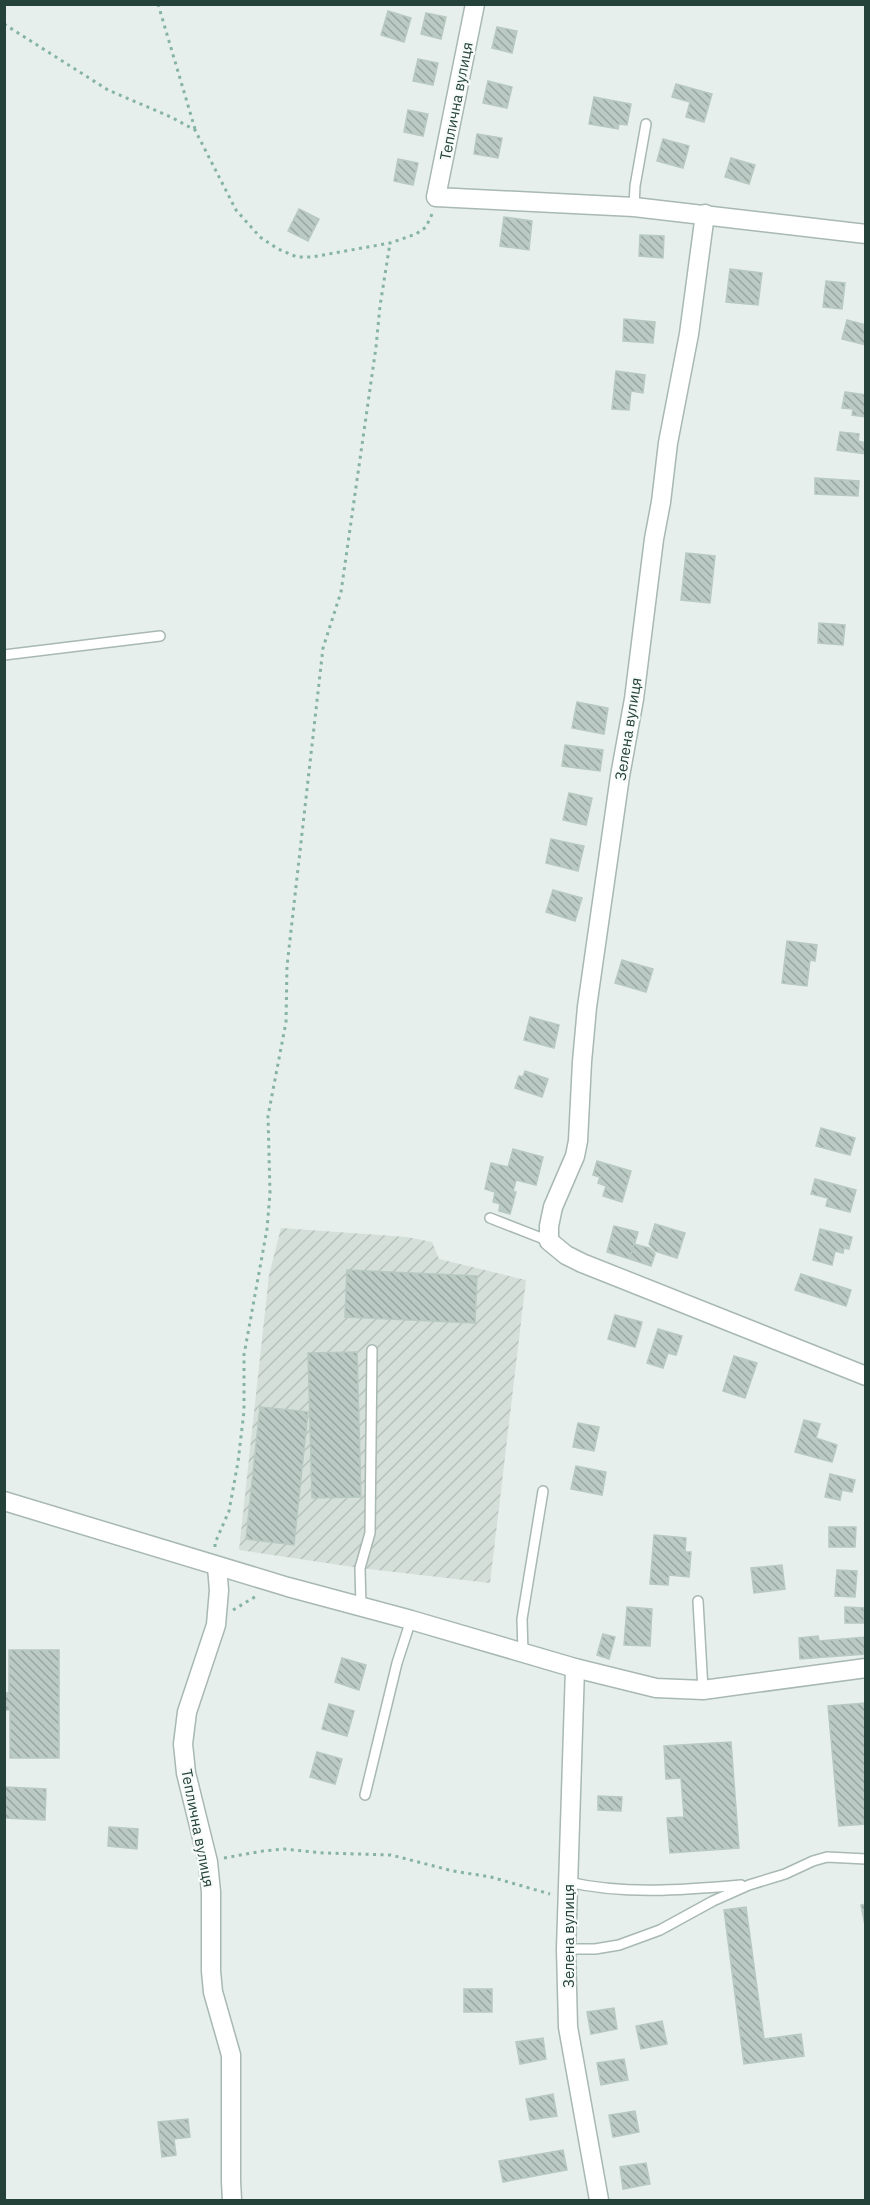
<svg xmlns="http://www.w3.org/2000/svg" width="870" height="2205" font-family="'IBM Plex Sans',sans-serif">
	<style>
		.industrial { fill: url(#industrial-furrows) }
		.building { fill: url(#building-back-hatch); stroke: #b8c9c2; stroke-width: 1.5 }
		.lines { fill: none; stroke-linecap: round; stroke-linejoin: round }
		.lane-casing { stroke: #a8b8b2; stroke-width: 12 }
		.street-casing { stroke: #a8b8b2; stroke-width: 21 }
		.path { stroke: #86b3a5; stroke-width: 3; stroke-dasharray: 3 4.5; stroke-linecap: butt }
		.lane { stroke: #fff; stroke-width: 9 }
		.street { stroke: #fff; stroke-width: 18 }
		.labels { text-anchor: middle; dominant-baseline: central; stroke-width: 4.5; stroke-linejoin: round; paint-order: stroke }
		.street-label { font-size: 15px; fill: #24423a; stroke: #f7fbf9 }
	</style>
	<defs>
		<pattern id="industrial-furrows" width="10" height="10" patternUnits="userSpaceOnUse" patternTransform="scale(1.5)"><rect width="10" height="10" fill="#d4dfda"/><path d="M-1 1l2-2M0 10L10 0M9 11l2-2" fill="none" stroke="#b6c1bc"/></pattern>
		<pattern id="building-back-hatch" width="6" height="6" patternUnits="userSpaceOnUse" patternTransform="scale(1.5)"><rect width="6" height="6" fill="#bbcac4"/><path d="M-1 5l2 2M0 0l6 6M5-1l2 2" fill="none" stroke="#98a6a0"/></pattern>
	</defs>
	<rect width="100%" height="100%" fill="#e6efeb"/>
	<polygon class="industrial" points="281,1228 407,1237 432,1242 439,1259 526,1280 490,1583 360,1568 239,1550 269,1275"/>
	<g class="building">
		<polygon points="388,11 411,18 404,42 381,35"/>
		<polygon points="426,13 446,17 441,39 421,34"/>
		<polygon points="497,27 517,31 512,53 492,48"/>
		<polygon points="418,59 438,63 433,85 413,81"/>
		<polygon points="488,81 512,87 507,108 483,103"/>
		<polygon points="676,84 712,94 704,122 686,117 690,102 672,97"/>
		<polygon points="594,97 631,104 627,125 619,124 618,129 589,124"/>
		<polygon points="408,110 428,114 423,136 404,132"/>
		<polygon points="477,134 502,138 498,158 474,154"/>
		<polygon points="663,139 689,146 683,168 657,161"/>
		<polygon points="731,158 755,165 749,184 725,177"/>
		<polygon points="398,159 418,163 413,185 394,181"/>
		<polygon points="299,209 319,219 308,241 288,231"/>
		<polygon points="504,217 532,221 529,250 500,246"/>
		<polygon points="640,235 664,236 663,258 639,256"/>
		<polygon points="730,269 762,273 758,305 726,302"/>
		<polygon points="826,281 845,283 842,309 823,307"/>
		<polygon points="624,319 655,322 653,343 623,341"/>
		<polygon points="847,320 866,325 866,345 842,339"/>
		<polygon points="616,371 645,375 643,393 631,391 629,410 612,409"/>
		<polygon points="845,392 866,395 866,417 852,415 853,409 842,408"/>
		<polygon points="840,432 859,434 858,441 866,443 866,454 837,450"/>
		<polygon points="815,478 859,481 858,496 815,494"/>
		<polygon points="686,553 715,556 710,603 681,600"/>
		<polygon points="819,623 845,625 843,645 818,643"/>
		<polygon points="577,702 608,708 604,734 572,728"/>
		<polygon points="565,745 603,750 600,771 562,766"/>
		<polygon points="569,793 592,798 586,825 563,820"/>
		<polygon points="551,839 584,846 578,871 546,863"/>
		<polygon points="553,890 582,898 575,921 546,912"/>
		<polygon points="787,941 817,945 815,961 810,960 807,986 782,983"/>
		<polygon points="622,960 653,969 646,992 615,983"/>
		<polygon points="530,1017 559,1025 554,1048 524,1040"/>
		<polygon points="525,1071 548,1079 542,1097 515,1088 519,1076 523,1077"/>
		<polygon points="821,1128 855,1138 850,1155 816,1146"/>
		<polygon points="513,1149 543,1157 536,1185 516,1180 513,1192 516,1192 510,1214 499,1211 500,1204 493,1202 495,1192 485,1189 491,1163 508,1167"/>
		<polygon points="597,1161 631,1171 622,1202 603,1196 606,1186 598,1183 600,1177 593,1175"/>
		<polygon points="815,1179 856,1190 850,1212 826,1206 828,1198 811,1194"/>
		<polygon points="655,1224 685,1233 677,1258 655,1251 649,1244"/>
		<polygon points="614,1226 638,1232 630,1259 607,1252"/>
		<polygon points="820,1229 852,1237 849,1249 844,1248 843,1253 835,1251 832,1265 813,1260"/>
		<polygon points="634,1244 649,1248 655,1254 651,1266 630,1259"/>
		<polygon points="347,1270 477,1276 475,1323 345,1317"/>
		<polygon points="801,1274 851,1290 846,1306 795,1290"/>
		<polygon points="615,1315 642,1322 635,1347 608,1339"/>
		<polygon points="658,1329 682,1336 676,1355 668,1353 663,1368 647,1363"/>
		<polygon points="357,1352 361,1497 312,1498 308,1353"/>
		<polygon points="734,1356 757,1363 745,1398 723,1391"/>
		<polygon points="260,1407 308,1412 294,1545 246,1539"/>
		<polygon points="804,1420 820,1424 816,1438 837,1445 832,1462 795,1452"/>
		<polygon points="578,1423 599,1427 594,1451 573,1447"/>
		<polygon points="576,1466 606,1472 602,1495 571,1489"/>
		<polygon points="830,1474 855,1480 852,1492 842,1490 840,1500 825,1497"/>
		<polygon points="829,1527 856,1527 855,1547 829,1547"/>
		<polygon points="654,1535 686,1538 685,1552 691,1552 689,1577 669,1575 668,1585 650,1584"/>
		<polygon points="782,1565 785,1589 754,1593 751,1568"/>
		<polygon points="837,1570 857,1571 855,1597 835,1596"/>
		<polygon points="627,1607 652,1609 650,1646 624,1645"/>
		<polygon points="845,1607 864,1608 864,1623 845,1623"/>
		<polygon points="603,1634 615,1637 609,1659 597,1655"/>
		<polygon points="818,1636 819,1641 866,1637 866,1654 800,1659 799,1638"/>
		<polygon points="9,1650 59,1650 59,1758 10,1758 10,1710 4,1710 4,1693 9,1693"/>
		<polygon points="342,1658 366,1665 359,1690 335,1682"/>
		<polygon points="866,1703 866,1824 839,1826 828,1706"/>
		<polygon points="329,1704 354,1711 347,1736 322,1729"/>
		<polygon points="731,1742 739,1848 670,1853 667,1818 684,1817 681,1778 666,1779 664,1746"/>
		<polygon points="317,1752 342,1759 335,1784 310,1777"/>
		<polygon points="4,1787 46,1789 45,1820 4,1818"/>
		<polygon points="598,1796 622,1797 621,1811 598,1810"/>
		<polygon points="109,1827 138,1829 137,1849 108,1846"/>
		<polygon points="866,1904 866,1930 861,1905"/>
		<polygon points="746,1907 764,2039 801,2034 804,2056 744,2064 724,1910"/>
		<rect x="464" y="1989" width="28" height="23"/>
		<polygon points="614,2008 617,2029 591,2034 587,2012"/>
		<polygon points="662,2021 667,2044 641,2049 636,2026"/>
		<polygon points="543,2038 546,2059 520,2064 516,2042"/>
		<polygon points="624,2059 628,2080 601,2085 597,2063"/>
		<polygon points="553,2094 557,2116 530,2120 526,2099"/>
		<polygon points="635,2111 639,2132 613,2137 609,2115"/>
		<polygon points="188,2119 190,2137 174,2139 176,2155 162,2157 158,2122"/>
		<polygon points="563,2150 567,2170 503,2182 499,2161"/>
		<polygon points="646,2163 650,2184 623,2189 620,2167"/>
	</g>
	<g class="lines">
		<g class="lane-casing">
			<g id="lane">
				<polyline points="634,207 635,186 646,124"/>
				<polyline points="4,655 160,636"/>
				<polyline points="490,1218 549,1241"/>
				<polyline points="698,1601 703,1690"/>
				<polyline points="361,1607 360,1568 370,1533 372,1350"/>
				<polyline points="523,1653 522,1619 543,1491"/>
				<polyline points="365,1795 397,1663 411,1620"/>
				<path d="M568,1882C625,1895 684,1890 741,1885"/>
				<polyline points="566,1949 595,1949 619,1945 660,1930 713,1901 749,1885 785,1874 813,1861 827,1857 866,1859"/>
			</g>
		</g>
		<g class="street-casing">
			<g id="street">
				<polyline points="475,4 436,197 634,207 866,234"/>
				<polyline points="705,214 689,334 668,443 661,502 654,539 634,699 620,776 587,1007 582,1062 578,1141 575,1156 553,1207 549,1226 549,1241 566,1255 582,1263 866,1376"/>
				<polyline points="4,1501 288,1587 411,1620 575,1668 656,1688 703,1690 866,1668"/>
				<polyline points="217,1567 219,1590 216,1625 187,1712 183,1744 186,1773 208,1862 211,1892 211,1971 213,1992 231,2055 231,2181 232,2200"/>
				<polyline points="575,1668 566,1949 568,2027 599,2200"/>
			</g>
		</g>
		<g class="path">
			<polyline points="158,4 195,129"/>
			<polyline points="4,24 108,90 171,117 195,130 236,210 260,237 278,249 297,257 312,257 390,243 416,234 426,227 433,212"/>
			<polyline points="215,1547 215,1543 229,1511 238,1462 244,1411 244,1355 267,1229 270,1193 268,1116 286,1022 287,966 323,648 341,592 376,347 380,306 390,243"/>
			<polyline points="233,1610 258,1595"/>
			<polyline points="224,1858 263,1851 284,1849 324,1853 391,1855 453,1871 491,1877 550,1894"/>
		</g>
		<use href="#lane" class="lane"/>
		<use href="#street" class="street"/>
	</g>
	<g class="labels">
		<g class="street-label">
			<text transform="translate(456 101) rotate(-79)">Теплична вулиця</text>
			<text transform="translate(628 729) rotate(-81)">Зелена вулиця</text>
			<text transform="translate(198 1828) rotate(79)">Теплична вулиця</text>
			<text transform="translate(568 1936) rotate(-90)">Зелена вулиця</text>
		</g>
	</g>
	<rect width="870" height="2205" fill="none" stroke="#24423a" stroke-width="12"/>
</svg>
